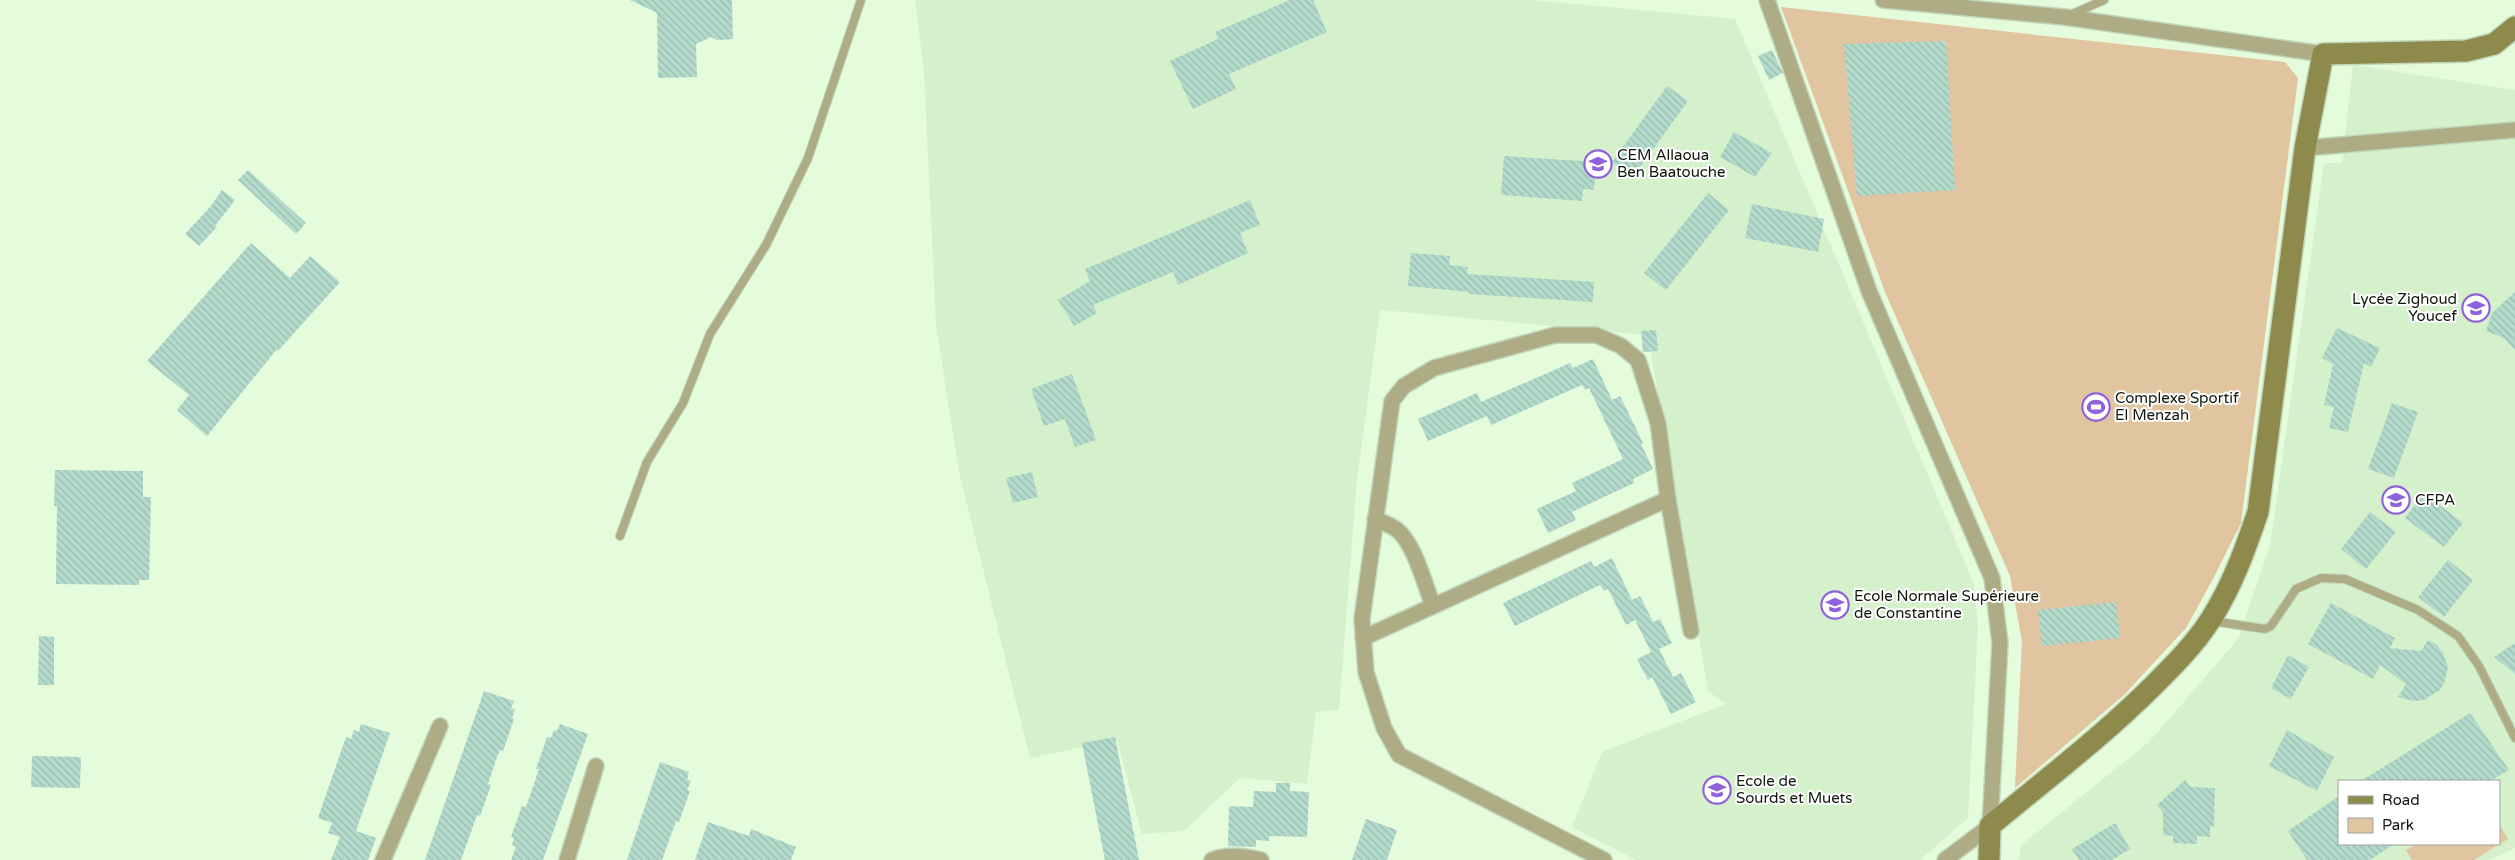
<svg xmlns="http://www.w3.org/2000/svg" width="2515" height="860" font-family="'Varela Round',sans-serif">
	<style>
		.built { fill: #d5f1cc; fill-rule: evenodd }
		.green { fill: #e1c4a0 }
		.building { fill: url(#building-back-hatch) }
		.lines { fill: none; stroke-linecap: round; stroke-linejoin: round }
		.service-casing { stroke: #c2d6bb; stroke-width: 10 }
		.minor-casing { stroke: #c2d6bb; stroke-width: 18 }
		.secondary-casing { stroke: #c2d6bb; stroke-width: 24 }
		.service { stroke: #aeac84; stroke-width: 8 }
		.minor { stroke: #aeac84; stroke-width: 15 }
		.secondary { stroke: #8d8a4c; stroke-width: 21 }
		.labels { text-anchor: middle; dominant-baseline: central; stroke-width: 4; stroke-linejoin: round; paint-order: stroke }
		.poi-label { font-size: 15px; fill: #0e150b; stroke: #fff; text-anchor: start }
	</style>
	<defs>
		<pattern id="building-back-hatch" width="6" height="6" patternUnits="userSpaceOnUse" patternTransform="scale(1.25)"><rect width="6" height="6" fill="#b3dbcc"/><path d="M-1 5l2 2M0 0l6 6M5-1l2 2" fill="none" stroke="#99bbae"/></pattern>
	</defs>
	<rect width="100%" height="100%" fill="#e4fbdc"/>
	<g class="built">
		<polygon points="915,0 1533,0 1735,19 1974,584 1978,626 1968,818 1920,860 1636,860 1572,827 1602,752 1726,704 1708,691 1648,335 1380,310 1357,479 1339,710 1316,712 1307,784 1240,778 1184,831 1142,834 1117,740 1030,758 959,472 936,325 924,72"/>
		<path d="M2353,65L2515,90V848L2489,860H2019L2021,845L2149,742L2238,639L2270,546L2324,163H2342ZM2339,781H2499V844H2339Z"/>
	</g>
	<g class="green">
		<polygon points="1781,7 2285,62 2298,78 2241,523 2214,577 2186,628 2124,695 2015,788 2022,641 2010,576 1885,292"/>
		<polygon points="2499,824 2508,839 2474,860 2412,860 2406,850 2416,844 2499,844"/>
	</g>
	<g class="building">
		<polygon points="630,0 732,0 733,39 717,40 711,37 696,44 697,77 658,78 657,13"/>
		<polygon points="1290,0 1313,0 1327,32 1229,74 1236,89 1193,109 1170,61 1218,39 1215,32"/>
		<polygon points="1946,41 1955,190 1857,196 1844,44"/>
		<polygon points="1772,50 1783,73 1769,80 1758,56"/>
		<polygon points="1667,86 1688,101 1633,177 1612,162"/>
		<polygon points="1734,132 1772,153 1755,177 1720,157"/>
		<polygon points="1504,156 1596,162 1594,190 1583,189 1582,201 1501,195"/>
		<polygon points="248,170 306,223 296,234 238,180"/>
		<polygon points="222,190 235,200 215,226 217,227 199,246 185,234 211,206"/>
		<polygon points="1708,193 1729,210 1666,290 1644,273"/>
		<polygon points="1250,200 1260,225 1240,233 1248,253 1178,285 1173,272 1093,305 1097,313 1074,326 1058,300 1090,281 1085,269"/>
		<polygon points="1752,204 1824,219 1818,252 1745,238"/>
		<polygon points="251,243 290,278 310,256 340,282 278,351 277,349 207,436 177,410 189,395 147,361"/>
		<polygon points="1411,253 1450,256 1449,265 1468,267 1467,274 1594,282 1593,302 1469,294 1469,292 1408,286"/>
		<polygon points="2515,292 2515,350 2504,338 2486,331 2492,313"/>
		<polygon points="2337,328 2380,348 2371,367 2364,363 2348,432 2329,428 2334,407 2324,405 2333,364 2322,358"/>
		<polygon points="1656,330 1658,351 1643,352 1641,331"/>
		<polygon points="1593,359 1612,400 1620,396 1643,443 1641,444 1653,469 1633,479 1634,483 1572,512 1576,520 1548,533 1537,509 1576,491 1572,483 1623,459 1589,388 1585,390 1582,385 1491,425 1487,416 1428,441 1418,419 1477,393 1481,402 1570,363 1573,368"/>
		<polygon points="1072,374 1096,440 1075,447 1065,419 1044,426 1031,389"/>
		<polygon points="2392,403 2418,412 2394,478 2368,469"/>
		<polygon points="55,470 143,471 143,497 151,497 149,580 139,580 139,585 56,584 57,506 54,506"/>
		<polygon points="1032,472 1038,497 1013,503 1006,478"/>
		<polygon points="2424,493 2463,523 2444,547 2405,518"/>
		<polygon points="2370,512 2396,532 2366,569 2341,549"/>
		<polygon points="1612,558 1632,600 1640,596 1653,622 1660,619 1672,643 1659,649 1673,677 1681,673 1696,702 1671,714 1652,677 1648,680 1637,659 1651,652 1635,620 1626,625 1608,589 1604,591 1600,585 1515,626 1503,603 1591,561 1594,567"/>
		<polygon points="2448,560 2473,580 2444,617 2418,597"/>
		<polygon points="2116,602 2120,638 2042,646 2038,610"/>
		<polygon points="2331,603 2395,638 2390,648 2421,651 2428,640 2436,644 2443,653 2448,667 2445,681 2440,690 2424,700 2414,701 2398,697 2406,684 2380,665 2373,679 2308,644"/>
		<polygon points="39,636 54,637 54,685 38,685"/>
		<polygon points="2515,643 2515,674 2494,657"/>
		<polygon points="2288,655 2309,667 2291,699 2271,688"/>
		<polygon points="484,691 514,701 511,708 515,710 512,718 514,719 503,751 500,750 497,757 488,784 491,785 480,816 477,815 461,860 425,860"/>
		<polygon points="2470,713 2509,770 2490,781 2361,781"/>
		<polygon points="361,724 390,733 356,831 376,838 368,860 331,860 340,837 328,833 332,823 318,818 346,737 351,739 354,730 359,732"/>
		<polygon points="560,724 588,734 543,860 511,860 516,847 512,845 514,838 511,837 522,806 526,807 536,778 539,769 536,769 547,737 551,738 554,730 557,731"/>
		<polygon points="2287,730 2334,757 2317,791 2269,766"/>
		<polygon points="1115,737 1139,860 1105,860 1082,743"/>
		<polygon points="32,756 81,757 80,788 31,787"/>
		<polygon points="660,762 689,772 687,780 691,781 687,790 690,791 679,822 676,821 662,860 627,860"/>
		<polygon points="2185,780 2191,787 2215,788 2214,826 2210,826 2210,837 2197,836 2197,844 2173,843 2173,836 2163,835 2163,812 2157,805"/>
		<polygon points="1276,783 1290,783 1290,791 1309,792 1307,837 1269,836 1269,841 1256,840 1256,847 1228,846 1229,806 1253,807 1254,791 1276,792"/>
		<polygon points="2339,796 2339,844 2394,844 2370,860 2307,860 2288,831"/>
		<polygon points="1366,819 1397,830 1387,860 1352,860"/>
		<polygon points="708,822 749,836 751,829 796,847 791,860 695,860"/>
		<polygon points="2115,823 2130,849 2112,860 2079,860 2072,849"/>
	</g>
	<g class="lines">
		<g class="service-casing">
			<g id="service">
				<polyline points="2070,15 2104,0"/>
				<polyline points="620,536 647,462 683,403 710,334 766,245 808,158 861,0"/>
				<polyline points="2212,621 2265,629 2271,626 2296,589 2321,578 2345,579 2418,610 2458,636 2479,666 2515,738"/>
			</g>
		</g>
		<g class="minor-casing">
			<g id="minor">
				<polyline points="1767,0 1869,291 1992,578 2000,643 1990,826 1945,860"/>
				<polyline points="1883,0 2064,17 2323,54"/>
				<polyline points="2305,148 2515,130"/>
				<path d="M1375,519C1382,522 1390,525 1396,529C1414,542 1425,585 1433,606"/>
				<polyline points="1363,638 1668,499"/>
				<polyline points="383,860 440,726"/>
				<polyline points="567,860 596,766"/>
				<path d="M1212,860C1227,854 1245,856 1261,860"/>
				<polyline points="1604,860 1399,755 1384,728 1366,672 1362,619 1392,401 1404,386 1434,368 1555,335 1596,335 1621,346 1638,360 1658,423 1668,499 1691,631"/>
			</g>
		</g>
		<g class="secondary-casing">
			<path id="secondary" d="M1989,860L1990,826C2045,780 2103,736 2154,685C2174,665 2195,644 2211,619C2232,586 2245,550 2258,512L2305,148L2323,54L2466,51L2494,44L2515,27"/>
		</g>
		<use href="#service" class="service"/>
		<use href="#minor" class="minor"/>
		<use href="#secondary" class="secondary"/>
	</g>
	<defs>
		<g id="school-ring" transform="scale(1.4375)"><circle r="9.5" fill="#fff" stroke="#8f61db" stroke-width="1.5"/><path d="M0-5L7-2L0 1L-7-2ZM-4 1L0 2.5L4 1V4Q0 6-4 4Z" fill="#8f61db"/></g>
		<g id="stadium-ring" transform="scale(1.4375)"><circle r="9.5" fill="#fff" stroke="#8f61db" stroke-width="1.5"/><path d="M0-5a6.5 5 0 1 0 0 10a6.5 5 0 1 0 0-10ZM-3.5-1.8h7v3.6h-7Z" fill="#8f61db"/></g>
		<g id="university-ring" transform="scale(1.4375)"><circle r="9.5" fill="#fff" stroke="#8f61db" stroke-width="1.5"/><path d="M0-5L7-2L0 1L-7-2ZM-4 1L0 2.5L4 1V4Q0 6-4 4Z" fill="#8f61db"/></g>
	</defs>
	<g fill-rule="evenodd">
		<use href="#school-ring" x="1598" y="164"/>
		<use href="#school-ring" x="2476" y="308"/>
		<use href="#stadium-ring" x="2096" y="407"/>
		<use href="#university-ring" x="2396" y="500"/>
		<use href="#university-ring" x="1835" y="605"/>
		<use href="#school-ring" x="1717" y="790"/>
	</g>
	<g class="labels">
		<g class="poi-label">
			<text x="1617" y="155">CEM Allaoua<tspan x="1617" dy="17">Ben Baatouche</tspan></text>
			<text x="2457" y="299" text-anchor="end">Lycée Zighoud<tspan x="2457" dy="17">Youcef</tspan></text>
			<text x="2115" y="398">Complexe Sportif<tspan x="2115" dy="17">El Menzah</tspan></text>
			<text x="2415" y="500">CFPA</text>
			<text x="1854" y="596">Ecole Normale Supérieure<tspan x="1854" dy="17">de Constantine</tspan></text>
			<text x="1736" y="781">Ecole de<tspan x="1736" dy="17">Sourds et Muets</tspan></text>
		</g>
	</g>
	<rect x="2338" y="780" width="162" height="65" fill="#ffffff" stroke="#9fa19d"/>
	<rect x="2348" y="796" width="25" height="8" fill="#8d8a4c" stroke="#9fa19d"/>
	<text x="2382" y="805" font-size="15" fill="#0e150b">Road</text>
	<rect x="2348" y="818" width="25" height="15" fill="#e1c4a0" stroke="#9fa19d"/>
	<text x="2382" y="830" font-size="15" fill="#0e150b">Park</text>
</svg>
